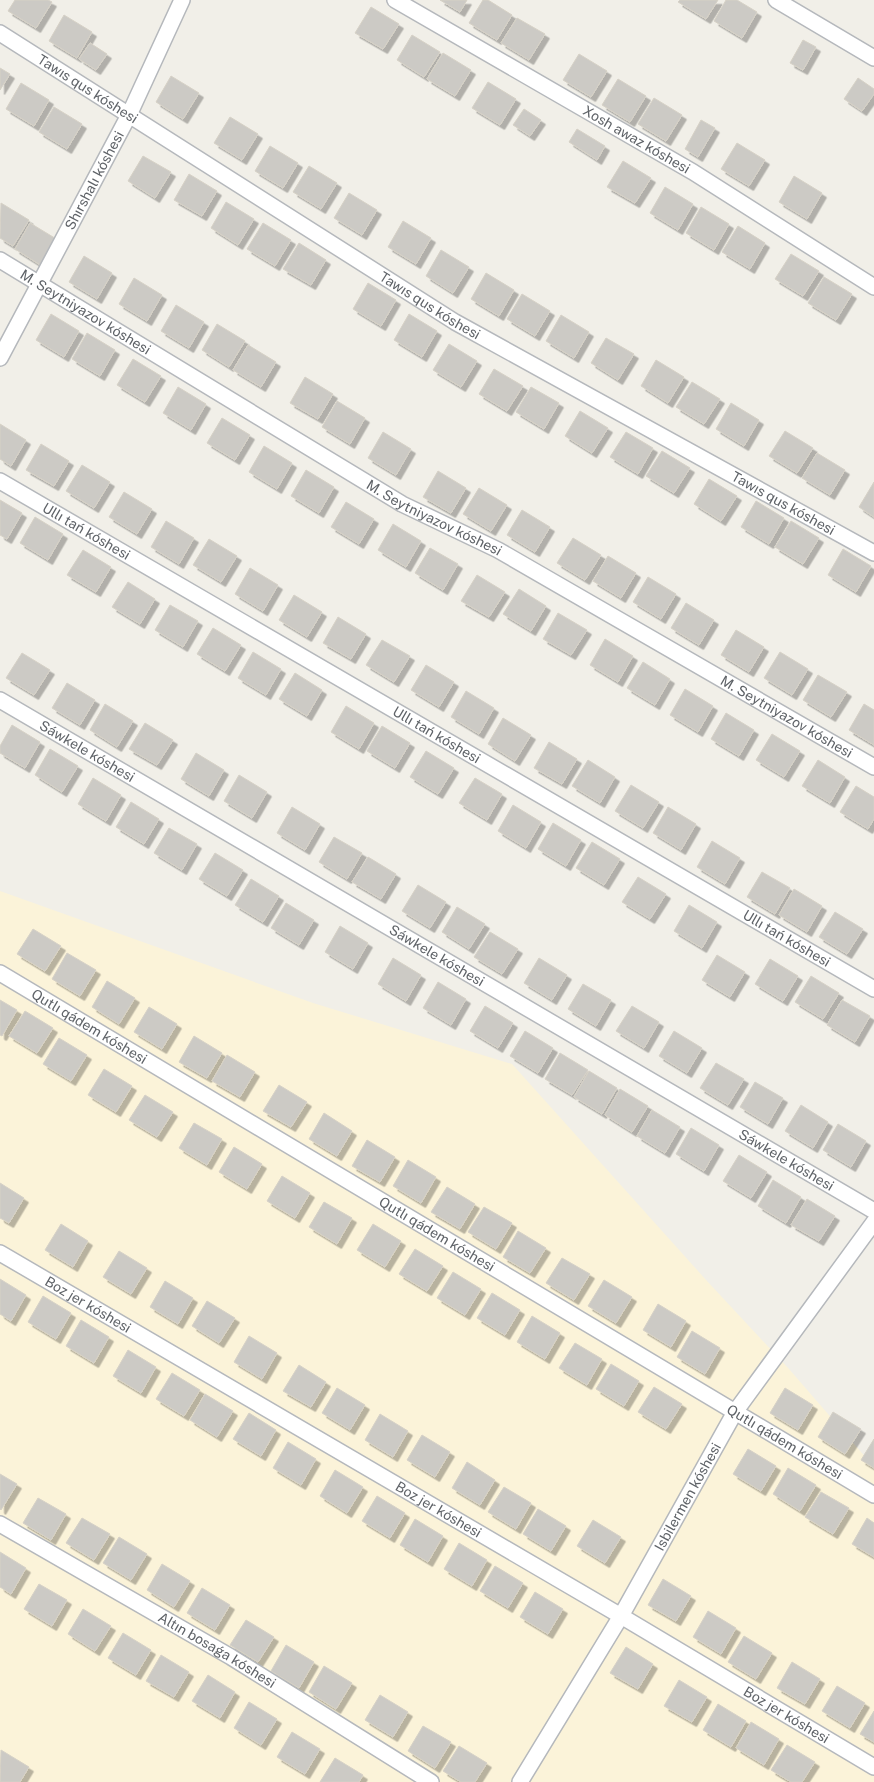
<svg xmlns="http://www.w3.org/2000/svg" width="874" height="1782" font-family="'Public Sans',sans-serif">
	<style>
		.sand { fill: #fbf3d9 }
		.building { fill: #cccac5; stroke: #d6d1c6; filter: url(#shadow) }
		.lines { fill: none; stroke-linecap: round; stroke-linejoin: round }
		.street-casing { stroke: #b5b8bc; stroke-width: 18 }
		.street { stroke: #fff; stroke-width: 15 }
		.labels { text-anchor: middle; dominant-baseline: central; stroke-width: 4; stroke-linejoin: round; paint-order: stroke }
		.street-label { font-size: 14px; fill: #5f6368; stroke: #fff }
	</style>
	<defs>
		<filter id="shadow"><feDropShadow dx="4.5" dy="4.5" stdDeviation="0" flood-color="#0004"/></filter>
	</defs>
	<rect width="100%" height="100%" fill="#f1efe8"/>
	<polygon class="sand" points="0,891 313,1003 512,1064 707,1281 789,1369 874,1467 874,1782 0,1782"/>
	<g class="building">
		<polygon points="15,0 48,0 52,2 36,28 8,11"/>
		<polygon points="440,0 467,0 460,12"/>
		<polygon points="483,0 488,0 512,15 497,40 469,23"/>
		<polygon points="680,0 718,0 706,19 678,2"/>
		<polygon points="726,0 737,0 757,12 742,38 714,21"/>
		<polygon points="371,7 399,24 383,49 355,33"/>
		<polygon points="64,15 92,32 77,58 49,41"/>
		<polygon points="517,18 545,34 529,60 501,43"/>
		<polygon points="412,35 440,52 424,77 397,60"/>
		<polygon points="803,40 816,47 803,70 790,63"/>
		<polygon points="90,43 107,54 96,70 79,59"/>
		<polygon points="443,53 471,70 455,96 427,79"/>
		<polygon points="579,54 607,71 591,97 563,80"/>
		<polygon points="0,68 10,74 0,90"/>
		<polygon points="171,76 199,93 183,119 156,102"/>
		<polygon points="858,78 874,89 874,94 862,111 844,99"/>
		<polygon points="618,79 646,96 630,122 602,105"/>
		<polygon points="488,82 516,99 500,125 472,108"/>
		<polygon points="21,83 49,100 34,126 6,109"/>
		<polygon points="654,98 682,115 666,141 638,124"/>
		<polygon points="54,107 82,124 67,149 39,132"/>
		<polygon points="524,109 541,120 530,136 513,125"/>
		<polygon points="230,117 258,134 242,160 214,143"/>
		<polygon points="701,120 715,128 698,157 685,149"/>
		<polygon points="577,129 605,146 597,160 569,142"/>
		<polygon points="737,143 765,160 749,186 721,169"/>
		<polygon points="270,146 298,163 283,188 255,171"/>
		<polygon points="143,156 171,172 155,198 128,181"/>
		<polygon points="623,161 651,178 635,203 607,187"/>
		<polygon points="309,166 337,183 321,209 293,192"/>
		<polygon points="189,174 217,191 202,216 174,200"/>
		<polygon points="794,176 822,193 807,219 779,202"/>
		<polygon points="665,187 693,204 678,230 650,213"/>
		<polygon points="349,193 377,210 362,235 334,218"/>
		<polygon points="226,202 254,219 238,245 211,228"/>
		<polygon points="1,203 29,220 13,246 0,238"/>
		<polygon points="701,207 729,224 714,250 686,233"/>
		<polygon points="403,221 431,238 416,264 388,247"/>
		<polygon points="30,223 58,240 42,266 15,249"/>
		<polygon points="263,223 291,240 275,266 247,249"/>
		<polygon points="738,226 765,243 750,269 722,252"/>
		<polygon points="299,243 326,260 311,285 283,269"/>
		<polygon points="441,250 469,267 453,293 426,276"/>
		<polygon points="791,254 819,271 803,296 775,279"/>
		<polygon points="84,256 112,273 97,299 69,282"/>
		<polygon points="486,273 514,290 499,316 471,299"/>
		<polygon points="824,277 852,294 836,320 808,303"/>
		<polygon points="134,278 162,295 147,321 119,304"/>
		<polygon points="368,283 396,300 381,326 353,309"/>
		<polygon points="522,294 550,311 535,336 507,319"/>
		<polygon points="176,305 204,322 189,348 161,331"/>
		<polygon points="51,314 79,331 64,357 36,340"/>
		<polygon points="409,314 437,331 422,357 394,340"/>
		<polygon points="561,315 589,332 574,358 546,341"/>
		<polygon points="217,324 245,341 229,367 202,350"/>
		<polygon points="87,333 115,350 100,376 72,359"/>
		<polygon points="606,338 634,354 618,380 591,363"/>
		<polygon points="449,344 477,361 461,387 433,370"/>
		<polygon points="248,345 276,362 261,387 233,370"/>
		<polygon points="133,359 161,376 145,402 117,385"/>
		<polygon points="656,360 684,377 668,403 641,386"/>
		<polygon points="494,369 523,386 507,411 479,394"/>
		<polygon points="305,377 333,394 318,419 290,403"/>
		<polygon points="692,382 720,399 704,424 676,407"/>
		<polygon points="178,387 206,404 191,430 163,413"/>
		<polygon points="531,387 559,403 544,429 516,412"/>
		<polygon points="337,401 365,418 350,444 322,427"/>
		<polygon points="731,403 759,420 744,446 716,429"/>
		<polygon points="580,411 608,428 592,453 565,436"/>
		<polygon points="222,418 250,435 235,460 207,443"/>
		<polygon points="0,424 26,440 11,466 0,459"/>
		<polygon points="785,431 813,448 797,473 769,456"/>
		<polygon points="383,432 411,449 396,475 368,458"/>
		<polygon points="626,432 653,448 638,474 610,457"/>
		<polygon points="41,444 69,461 54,486 26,470"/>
		<polygon points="264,446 292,463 277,489 249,472"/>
		<polygon points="662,451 690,468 674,493 646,476"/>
		<polygon points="817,453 845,470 830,495 802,478"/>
		<polygon points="82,465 110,482 94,508 66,491"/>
		<polygon points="306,470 334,487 319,513 291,496"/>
		<polygon points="438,471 466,488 451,513 423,497"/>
		<polygon points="709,479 737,496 721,521 694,504"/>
		<polygon points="874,482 874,517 859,507"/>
		<polygon points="479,488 507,505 491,531 463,514"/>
		<polygon points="124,492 152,509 137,534 109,517"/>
		<polygon points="0,500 22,513 7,539 0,535"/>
		<polygon points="756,501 784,518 769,544 741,527"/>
		<polygon points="346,502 374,519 359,544 331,527"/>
		<polygon points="522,510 550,527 535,552 507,535"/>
		<polygon points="35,517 63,534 48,560 20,543"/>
		<polygon points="166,521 194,538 179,564 151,547"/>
		<polygon points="791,521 819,538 803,564 775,547"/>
		<polygon points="393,524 421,541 406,567 378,550"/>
		<polygon points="573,538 601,555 585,580 557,563"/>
		<polygon points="209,539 237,556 221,582 193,565"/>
		<polygon points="430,548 458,564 443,590 415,573"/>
		<polygon points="843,549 871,566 856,592 828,575"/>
		<polygon points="83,550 111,567 96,592 67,575"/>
		<polygon points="608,556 636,573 621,598 593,581"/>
		<polygon points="250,568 278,585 263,611 235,594"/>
		<polygon points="477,575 505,592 489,617 461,601"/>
		<polygon points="648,577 676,594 661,619 633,602"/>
		<polygon points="128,582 155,599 140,624 112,607"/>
		<polygon points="519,589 546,606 531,631 503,614"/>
		<polygon points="294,595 322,612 307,637 279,620"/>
		<polygon points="686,603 714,620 699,645 671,628"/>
		<polygon points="170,605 198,621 183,647 155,630"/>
		<polygon points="558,613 587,630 571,655 543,639"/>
		<polygon points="338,617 366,634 351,659 323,643"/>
		<polygon points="213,628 241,645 225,671 197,654"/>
		<polygon points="736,630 764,647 749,672 721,655"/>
		<polygon points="605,639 633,656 618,682 590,665"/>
		<polygon points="382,640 410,656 394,682 366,665"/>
		<polygon points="253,652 281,669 266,695 238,678"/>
		<polygon points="780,652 808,669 792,695 764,678"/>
		<polygon points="22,653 50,670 34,695 6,678"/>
		<polygon points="643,662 670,679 655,705 627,688"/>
		<polygon points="426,665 454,682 439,707 411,690"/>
		<polygon points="295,673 322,690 307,716 279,699"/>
		<polygon points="818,675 847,692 831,717 803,700"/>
		<polygon points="67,683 95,700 80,725 52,708"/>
		<polygon points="685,689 713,706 698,732 670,715"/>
		<polygon points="466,691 494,708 479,734 451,717"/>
		<polygon points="105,704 133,721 117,747 90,730"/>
		<polygon points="864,704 874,710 874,745 849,730"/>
		<polygon points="346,706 374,723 359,749 331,732"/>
		<polygon points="726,713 754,730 739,756 711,739"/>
		<polygon points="503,718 531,735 515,761 488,744"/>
		<polygon points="145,723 173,740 157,765 129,749"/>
		<polygon points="12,725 40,742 25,768 0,753 0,746"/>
		<polygon points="382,726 410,743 395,768 367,751"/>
		<polygon points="772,734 800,751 784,777 756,760"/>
		<polygon points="549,742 577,759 562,784 534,768"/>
		<polygon points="50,749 78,766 62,792 35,775"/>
		<polygon points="426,751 454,768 438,794 410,777"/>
		<polygon points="196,753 224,770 209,796 181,779"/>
		<polygon points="588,760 615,777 600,803 572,786"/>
		<polygon points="818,760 845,777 830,803 802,786"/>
		<polygon points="239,775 267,792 252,818 224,801"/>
		<polygon points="93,778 121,795 106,821 78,804"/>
		<polygon points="475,778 502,794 487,820 459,803"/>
		<polygon points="631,785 659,802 643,828 615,811"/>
		<polygon points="856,786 874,797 874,819 868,829 840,812"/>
		<polygon points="131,802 159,819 144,844 116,827"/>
		<polygon points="513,805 541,822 526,848 498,831"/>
		<polygon points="292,807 320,824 305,850 277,833"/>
		<polygon points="668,807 696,824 681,850 653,833"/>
		<polygon points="553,823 581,840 566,866 538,849"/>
		<polygon points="169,828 197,844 182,870 154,853"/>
		<polygon points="334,837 362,853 347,879 319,862"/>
		<polygon points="712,841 740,858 725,884 697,867"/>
		<polygon points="592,842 620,859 604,885 576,868"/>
		<polygon points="215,853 243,870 227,896 199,879"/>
		<polygon points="368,857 396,874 381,899 352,882"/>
		<polygon points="762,872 790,888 775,914 747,897"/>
		<polygon points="638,877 666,894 650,919 622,902"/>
		<polygon points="251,879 279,896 263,922 235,905"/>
		<polygon points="418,885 446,902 430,928 402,911"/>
		<polygon points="794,889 822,906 807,932 779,915"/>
		<polygon points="286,903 314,920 299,945 271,928"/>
		<polygon points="689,905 717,922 702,948 674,931"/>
		<polygon points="457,907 485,924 469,949 442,932"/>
		<polygon points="835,912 863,929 847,954 819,937"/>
		<polygon points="340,926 368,943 353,969 325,952"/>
		<polygon points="33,929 61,946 45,971 17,954"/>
		<polygon points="490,932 518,949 502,974 474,957"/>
		<polygon points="67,953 96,970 80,996 52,979"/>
		<polygon points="717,955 745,972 730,997 702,980"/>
		<polygon points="393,958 421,975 406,1001 378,984"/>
		<polygon points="539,958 567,975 552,1000 524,983"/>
		<polygon points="770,959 798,976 783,1001 755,984"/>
		<polygon points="811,976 839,993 823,1019 795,1002"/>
		<polygon points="107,981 135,998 119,1024 92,1007"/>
		<polygon points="438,982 466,999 451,1025 423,1008"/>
		<polygon points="583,984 611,1000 596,1026 568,1009"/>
		<polygon points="0,1000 17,1010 2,1036 0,1035"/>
		<polygon points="842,1000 870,1016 855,1042 827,1025"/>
		<polygon points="485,1006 513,1023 498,1048 470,1031"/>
		<polygon points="632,1006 659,1022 644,1048 616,1031"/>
		<polygon points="149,1007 177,1024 162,1049 134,1032"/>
		<polygon points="25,1011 53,1028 37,1053 9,1036"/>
		<polygon points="525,1031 553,1048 538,1073 510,1056"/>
		<polygon points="674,1031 702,1048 687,1073 659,1056"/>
		<polygon points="194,1036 222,1053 207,1078 179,1062"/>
		<polygon points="59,1038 87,1055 71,1081 43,1064"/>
		<polygon points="560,1053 588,1070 572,1095 545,1079"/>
		<polygon points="227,1055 255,1072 240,1097 212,1081"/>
		<polygon points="716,1063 744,1079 728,1105 700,1088"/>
		<polygon points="104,1069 132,1086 116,1112 88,1095"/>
		<polygon points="589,1071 617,1088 602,1114 574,1097"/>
		<polygon points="755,1082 783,1098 768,1124 740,1107"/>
		<polygon points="279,1085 307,1102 291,1127 263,1111"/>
		<polygon points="620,1089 648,1106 632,1132 605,1115"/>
		<polygon points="145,1095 173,1112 157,1137 129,1120"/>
		<polygon points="801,1105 828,1122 813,1148 785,1131"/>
		<polygon points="652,1110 680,1127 665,1153 637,1136"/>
		<polygon points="324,1113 352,1131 337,1156 309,1139"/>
		<polygon points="194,1123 222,1139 207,1165 179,1148"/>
		<polygon points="838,1124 866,1141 851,1167 823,1150"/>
		<polygon points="691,1128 719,1145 704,1171 676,1154"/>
		<polygon points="367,1140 395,1157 380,1182 352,1166"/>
		<polygon points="234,1147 262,1164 247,1189 219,1172"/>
		<polygon points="739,1155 767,1172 751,1198 723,1181"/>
		<polygon points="408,1160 436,1177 421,1203 393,1186"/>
		<polygon points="282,1176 310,1193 295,1218 267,1201"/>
		<polygon points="773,1180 801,1197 786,1223 758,1206"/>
		<polygon points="0,1183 24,1198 9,1223 0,1218"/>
		<polygon points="447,1187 475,1204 460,1229 431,1212"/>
		<polygon points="807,1199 835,1216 819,1241 791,1225"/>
		<polygon points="324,1202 352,1218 337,1244 309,1227"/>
		<polygon points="484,1207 512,1223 496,1249 468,1232"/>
		<polygon points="61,1224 88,1241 73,1267 45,1250"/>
		<polygon points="373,1224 401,1241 385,1267 357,1250"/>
		<polygon points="518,1231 546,1248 530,1273 503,1257"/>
		<polygon points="415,1249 443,1266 427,1291 399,1274"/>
		<polygon points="119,1251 147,1268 131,1294 103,1277"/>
		<polygon points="562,1258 590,1274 574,1300 546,1283"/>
		<polygon points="453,1272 481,1289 465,1315 437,1298"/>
		<polygon points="0,1279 26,1295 11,1321 0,1314"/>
		<polygon points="604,1280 632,1297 616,1323 588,1306"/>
		<polygon points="165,1281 193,1298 178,1324 150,1307"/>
		<polygon points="492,1293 520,1310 505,1335 477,1318"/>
		<polygon points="43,1296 71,1313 56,1339 28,1322"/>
		<polygon points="207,1301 235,1318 219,1343 192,1326"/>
		<polygon points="658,1304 686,1321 671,1347 643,1330"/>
		<polygon points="532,1316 560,1333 545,1359 517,1342"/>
		<polygon points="81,1320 109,1337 94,1363 66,1346"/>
		<polygon points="692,1331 720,1348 705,1374 677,1357"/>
		<polygon points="249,1336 277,1353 262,1379 234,1362"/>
		<polygon points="575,1343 602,1359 587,1385 559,1368"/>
		<polygon points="128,1350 156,1367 141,1393 113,1376"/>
		<polygon points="611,1364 639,1381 624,1406 596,1389"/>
		<polygon points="299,1365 326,1382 311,1407 283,1391"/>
		<polygon points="172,1373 200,1390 184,1416 156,1399"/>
		<polygon points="654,1387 682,1404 666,1429 638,1412"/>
		<polygon points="337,1388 365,1405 350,1430 322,1413"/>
		<polygon points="785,1388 813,1405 798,1430 770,1413"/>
		<polygon points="205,1394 233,1411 217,1437 190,1420"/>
		<polygon points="833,1412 861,1429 845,1454 818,1437"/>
		<polygon points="249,1413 276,1430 261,1456 233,1439"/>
		<polygon points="380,1414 408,1431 393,1457 365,1440"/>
		<polygon points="422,1435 450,1452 435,1477 407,1460"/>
		<polygon points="874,1439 874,1468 861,1460"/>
		<polygon points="288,1442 316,1459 301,1485 273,1468"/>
		<polygon points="748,1449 776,1466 761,1491 733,1474"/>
		<polygon points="467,1462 495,1480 480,1505 452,1488"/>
		<polygon points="788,1468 816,1485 800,1511 773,1494"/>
		<polygon points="335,1470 363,1487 347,1513 320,1496"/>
		<polygon points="0,1474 17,1484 1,1510 0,1509"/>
		<polygon points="504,1487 531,1503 516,1529 488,1512"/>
		<polygon points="821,1492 849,1508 833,1534 805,1517"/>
		<polygon points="377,1496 405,1513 390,1538 362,1521"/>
		<polygon points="38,1498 66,1514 51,1540 23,1523"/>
		<polygon points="538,1509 566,1526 551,1551 523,1534"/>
		<polygon points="82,1518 110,1534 94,1560 66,1543"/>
		<polygon points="867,1518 874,1523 874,1557 852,1544"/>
		<polygon points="415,1519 443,1536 428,1562 400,1545"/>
		<polygon points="593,1520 621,1537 605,1563 577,1546"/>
		<polygon points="119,1537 147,1554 131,1580 103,1563"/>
		<polygon points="459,1543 487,1560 472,1586 444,1569"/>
		<polygon points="0,1552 26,1568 11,1594 0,1587"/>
		<polygon points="162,1564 190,1581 174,1607 147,1590"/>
		<polygon points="495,1566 523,1583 508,1608 480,1591"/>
		<polygon points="663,1579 691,1596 676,1621 648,1605"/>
		<polygon points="39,1584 67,1600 52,1626 24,1609"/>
		<polygon points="202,1588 230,1605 215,1630 187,1613"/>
		<polygon points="535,1592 563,1609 548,1634 520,1617"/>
		<polygon points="83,1609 111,1626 95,1651 68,1634"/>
		<polygon points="708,1611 736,1628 721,1654 693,1637"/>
		<polygon points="246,1620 274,1637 258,1662 230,1645"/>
		<polygon points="123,1633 151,1650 136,1675 108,1658"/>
		<polygon points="744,1636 772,1653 756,1679 728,1662"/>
		<polygon points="286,1645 314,1662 299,1688 271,1671"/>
		<polygon points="626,1647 653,1664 638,1689 610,1673"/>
		<polygon points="161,1655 189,1672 174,1697 146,1681"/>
		<polygon points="792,1662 820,1679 805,1704 777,1688"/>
		<polygon points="324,1666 352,1683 336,1709 309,1692"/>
		<polygon points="208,1675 235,1692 220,1718 192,1701"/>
		<polygon points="679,1680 707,1697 692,1722 664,1706"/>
		<polygon points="837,1686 865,1703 850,1728 822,1711"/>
		<polygon points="380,1695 408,1712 393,1737 365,1720"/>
		<polygon points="249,1702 277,1719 261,1745 234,1728"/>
		<polygon points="718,1704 746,1721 731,1747 703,1730"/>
		<polygon points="874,1711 874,1742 860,1734"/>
		<polygon points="751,1722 779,1739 764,1765 736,1748"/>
		<polygon points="423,1726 451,1742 435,1768 408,1751"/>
		<polygon points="292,1732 320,1749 305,1774 277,1757"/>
		<polygon points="787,1745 815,1762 802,1782 791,1782 771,1770"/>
		<polygon points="459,1746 487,1763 475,1782 461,1782 443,1771"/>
		<polygon points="1,1750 29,1767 20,1782 0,1782"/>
		<polygon points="335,1758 363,1775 359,1782 320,1782"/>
	</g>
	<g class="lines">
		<g class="street-casing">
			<g id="street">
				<path id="s1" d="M395,0L693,172L874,287"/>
				<polyline points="776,0 874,58"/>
				<path id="s2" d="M0,33L455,322L874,553"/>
				<path id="s3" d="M0,260L402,504L498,550L874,767"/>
				<path id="s4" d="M0,358L129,115L182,0"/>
				<path id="s5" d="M0,481L874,989"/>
				<path id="s6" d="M0,700L874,1211"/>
				<path id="s7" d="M0,973L874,1495"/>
				<path id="s8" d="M0,1253L621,1616L874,1767"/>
				<path id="s9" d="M0,1524L231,1657L431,1782"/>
				<path id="s10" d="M520,1782L621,1616L735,1412L874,1222"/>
			</g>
		</g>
		<use href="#street" class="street"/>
	</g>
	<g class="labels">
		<g class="street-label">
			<text stroke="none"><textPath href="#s2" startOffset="104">Tawıs qus kóshesi</textPath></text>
			<text stroke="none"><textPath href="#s1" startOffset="279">Xosh awaz kóshesi</textPath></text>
			<text stroke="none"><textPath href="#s4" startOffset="201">Shırshalı kóshesi</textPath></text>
			<text stroke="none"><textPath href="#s2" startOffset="509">Tawıs qus kóshesi</textPath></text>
			<text stroke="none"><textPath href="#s3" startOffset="100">M. Seytniyazov kóshesi</textPath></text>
			<text stroke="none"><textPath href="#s2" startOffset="914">Tawıs qus kóshesi</textPath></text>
			<text stroke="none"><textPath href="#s3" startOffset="505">M. Seytniyazov kóshesi</textPath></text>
			<text stroke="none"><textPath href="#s5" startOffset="100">Ullı tań kóshesi</textPath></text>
			<text stroke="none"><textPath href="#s3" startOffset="910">M. Seytniyazov kóshesi</textPath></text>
			<text stroke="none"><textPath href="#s5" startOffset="505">Ullı tań kóshesi</textPath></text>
			<text stroke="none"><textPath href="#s6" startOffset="101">Sáwkele kóshesi</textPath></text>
			<text stroke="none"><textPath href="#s5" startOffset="910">Ullı tań kóshesi</textPath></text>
			<text stroke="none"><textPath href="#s6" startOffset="506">Sáwkele kóshesi</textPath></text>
			<text stroke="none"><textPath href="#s7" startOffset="104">Qutlı qádem kóshesi</textPath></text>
			<text stroke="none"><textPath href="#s6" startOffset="911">Sáwkele kóshesi</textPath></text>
			<text stroke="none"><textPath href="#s7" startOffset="509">Qutlı qádem kóshesi</textPath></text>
			<text stroke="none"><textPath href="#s8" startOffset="102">Boz jer kóshesi</textPath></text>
			<text stroke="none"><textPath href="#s7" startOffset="914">Qutlı qádem kóshesi</textPath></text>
			<text stroke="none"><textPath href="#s10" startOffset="331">Isbilermen kóshesi</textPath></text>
			<text stroke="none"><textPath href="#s8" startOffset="508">Boz jer kóshesi</textPath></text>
			<text stroke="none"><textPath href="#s9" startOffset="251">Altın bosaǵa kóshesi</textPath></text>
			<text stroke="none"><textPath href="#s8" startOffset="912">Boz jer kóshesi</textPath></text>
		</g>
	</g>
</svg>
